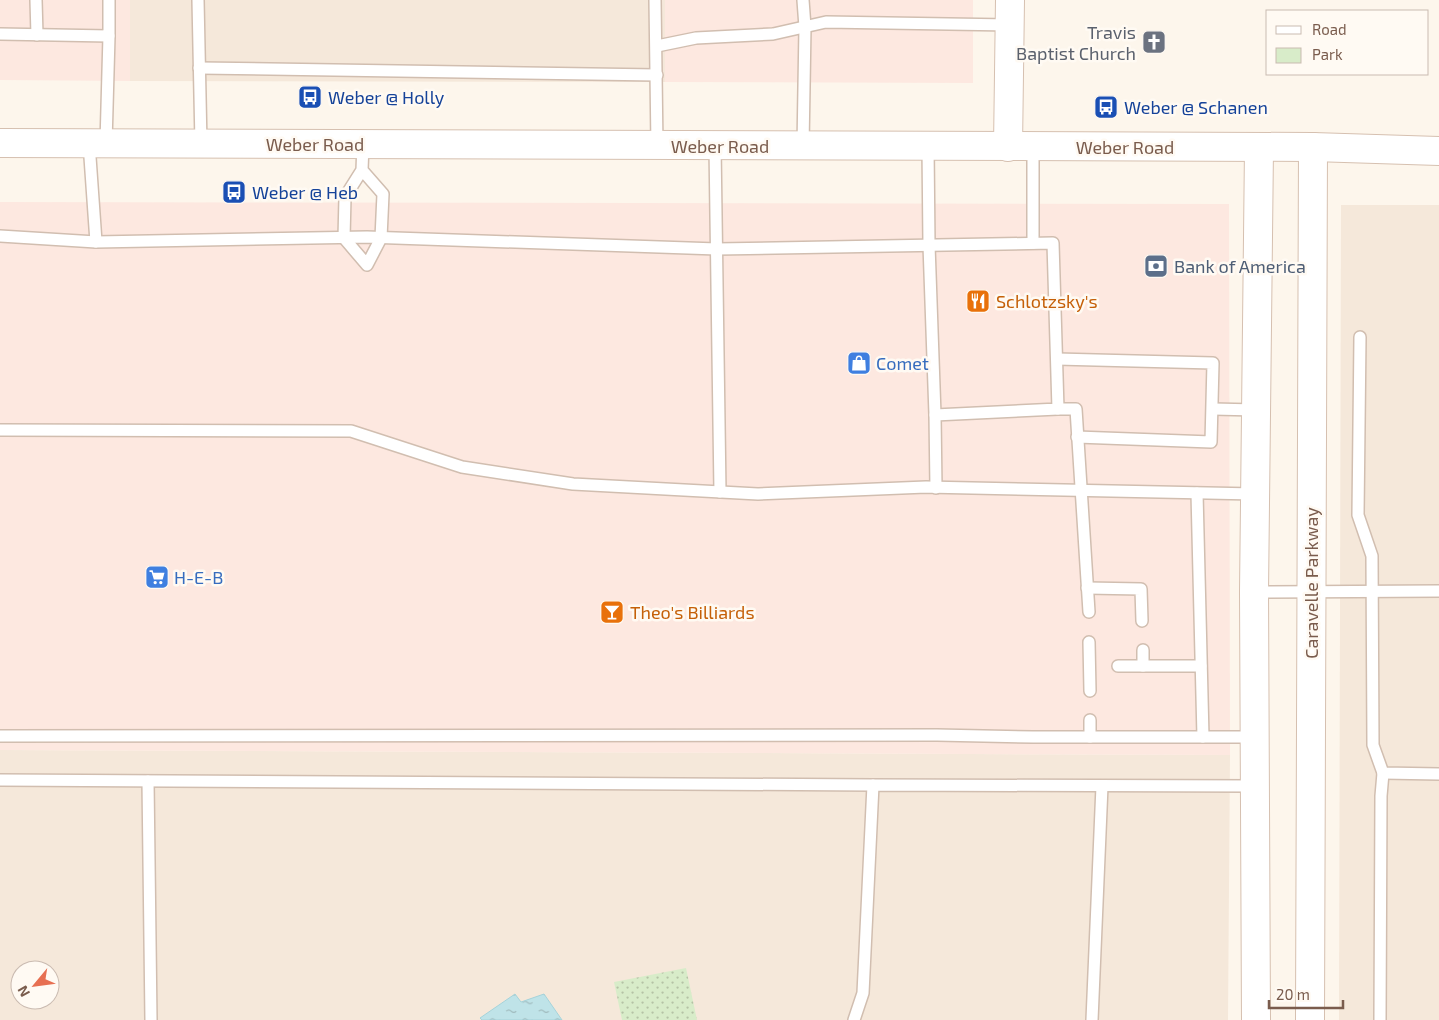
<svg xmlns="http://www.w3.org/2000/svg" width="1439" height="1020" font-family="'Exo 2',sans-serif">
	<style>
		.residential { fill: #f5e8da; fill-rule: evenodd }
		.commercial { fill: #fde8e0 }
		.green { fill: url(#green-dots) }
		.water { fill: url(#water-ripples); stroke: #a5d3da }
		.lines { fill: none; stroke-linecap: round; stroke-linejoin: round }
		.lane-casing { stroke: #d1beb0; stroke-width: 14 }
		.secondary-casing { stroke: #d6c0b0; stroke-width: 30 }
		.lane { stroke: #fff; stroke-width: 11 }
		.secondary { stroke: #fff; stroke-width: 28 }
		.labels { text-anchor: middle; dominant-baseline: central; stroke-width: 5; stroke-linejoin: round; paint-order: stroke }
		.worship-label { font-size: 18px; fill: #5b616d; stroke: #fffaf3; text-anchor: end }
		.transit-label { font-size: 18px; fill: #164399; stroke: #fffaf3; text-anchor: start }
		.street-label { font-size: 18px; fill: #7a5c4d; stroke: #fffaf3 }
		.service-label { font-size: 18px; fill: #4e5e75; stroke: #fffaf3; text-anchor: start }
		.food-label { font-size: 18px; fill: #c56008; stroke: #fffaf3; text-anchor: start }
		.shop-label { font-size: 18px; fill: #366cbe; stroke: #fffaf3; text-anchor: start }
	</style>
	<defs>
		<pattern id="green-dots" width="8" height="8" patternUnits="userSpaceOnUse" patternTransform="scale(1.25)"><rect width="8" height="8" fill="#d8ecc9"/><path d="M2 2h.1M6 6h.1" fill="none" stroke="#b4c2a5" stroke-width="1.8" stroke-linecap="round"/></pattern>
		<pattern id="water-ripples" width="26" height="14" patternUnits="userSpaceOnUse" patternTransform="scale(1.25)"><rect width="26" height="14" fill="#bfe3e8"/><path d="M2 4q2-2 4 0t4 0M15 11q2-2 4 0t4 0" fill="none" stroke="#a0bbbe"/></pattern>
	</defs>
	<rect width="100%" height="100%" fill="#fdf6ec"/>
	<g class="residential">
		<polygon points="130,0 665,0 665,82 130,81"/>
		<polygon points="1341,205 1439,205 1439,1020 1339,1020"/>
		<path d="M0,750L1230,755L1228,1020H0ZM20,970H50V1000H20Z"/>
	</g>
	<g class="commercial">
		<polygon points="0,0 130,0 130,81 0,80"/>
		<polygon points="665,0 973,0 973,83 665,82"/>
		<polygon points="0,202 1229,204 1230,755 0,750"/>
	</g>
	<polygon class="green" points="686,968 697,1020 622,1020 614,982"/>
	<polygon class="water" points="515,994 521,1002 544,994 562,1020 482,1020 480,1018"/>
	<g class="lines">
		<g class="lane-casing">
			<g id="lane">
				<polyline points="36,0 37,35"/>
				<polyline points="198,0 201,144"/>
				<polyline points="655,0 657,146"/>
				<polyline points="0,34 109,36 109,0"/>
				<polyline points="657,46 696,38 773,34 826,22 1010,25"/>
				<polyline points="199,68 657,75"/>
				<polyline points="89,143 96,242"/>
				<polyline points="106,143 109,36"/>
				<polyline points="715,146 720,492"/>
				<polyline points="803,146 805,27 803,0"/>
				<polyline points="928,147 929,245 935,415"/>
				<polyline points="1033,147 1033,243"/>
				<polyline points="362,170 383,194 381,238 367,265 344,238 345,197 362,170 363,144"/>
				<polyline points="0,236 96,242 367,237 717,249 1053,243 1058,409 935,415 936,488"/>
				<polyline points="1360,337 1358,515 1372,556 1373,745 1383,773 1439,774"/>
				<polyline points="1057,359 1213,363 1211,442 1077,437"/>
				<polyline points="1058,409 1076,409 1089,612"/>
				<polyline points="1213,409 1256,410"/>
				<polyline points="0,430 351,431 462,467 573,484 758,494 926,487 1255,494"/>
				<polyline points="1197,493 1203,737"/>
				<polyline points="1087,588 1141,589 1142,621"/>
				<polyline points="1254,592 1439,591"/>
				<polyline points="1089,642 1090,691"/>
				<polyline points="1143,650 1143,666"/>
				<polyline points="1118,666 1201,666"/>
				<polyline points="1090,720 1090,737"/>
				<polyline points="0,736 937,735 1033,737 1255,737"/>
				<polyline points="0,780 873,785"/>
				<polyline points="148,781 151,1020"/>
				<polyline points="854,1020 863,993 873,785 1255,786"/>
				<polyline points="1092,1020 1102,786"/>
				<polyline points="1380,1020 1381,796 1383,773"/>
			</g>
		</g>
		<g class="secondary-casing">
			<g id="secondary">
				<polyline points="0,143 1313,147 1439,151"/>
				<polyline points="1008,147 1010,0"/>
				<polyline points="1256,1020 1254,592 1259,148"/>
				<polyline points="1310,1020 1313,147"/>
			</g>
		</g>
		<use href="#lane" class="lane"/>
		<use href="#secondary" class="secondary"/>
	</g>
	<defs>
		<g id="church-square" transform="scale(1.25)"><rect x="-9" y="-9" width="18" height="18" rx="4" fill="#6b7280" stroke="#fffaf3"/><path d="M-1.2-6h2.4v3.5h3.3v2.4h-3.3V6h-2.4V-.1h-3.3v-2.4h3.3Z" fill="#fff"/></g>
		<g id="bus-square" transform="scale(1.25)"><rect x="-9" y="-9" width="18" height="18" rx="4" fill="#1a4fb4" stroke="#fffaf3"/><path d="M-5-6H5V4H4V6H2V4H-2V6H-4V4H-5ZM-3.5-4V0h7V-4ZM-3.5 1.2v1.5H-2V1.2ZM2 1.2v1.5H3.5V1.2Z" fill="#fff"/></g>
		<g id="bank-square" transform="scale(1.25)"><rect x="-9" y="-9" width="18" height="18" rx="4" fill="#5c6f8a" stroke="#fffaf3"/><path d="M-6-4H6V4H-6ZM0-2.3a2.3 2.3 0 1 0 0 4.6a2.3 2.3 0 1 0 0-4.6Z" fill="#fff"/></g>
		<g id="restaurant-square" transform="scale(1.25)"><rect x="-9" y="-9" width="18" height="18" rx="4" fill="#e8710a" stroke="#fffaf3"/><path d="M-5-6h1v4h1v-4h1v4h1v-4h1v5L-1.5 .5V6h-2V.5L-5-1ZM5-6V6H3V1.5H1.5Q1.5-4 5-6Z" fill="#fff"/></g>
		<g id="shop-square" transform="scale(1.25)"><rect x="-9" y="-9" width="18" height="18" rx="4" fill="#3f7fe0" stroke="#fffaf3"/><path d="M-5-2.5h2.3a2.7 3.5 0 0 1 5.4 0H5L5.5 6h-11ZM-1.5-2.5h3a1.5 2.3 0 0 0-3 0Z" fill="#fff"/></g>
		<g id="supermarket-square" transform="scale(1.25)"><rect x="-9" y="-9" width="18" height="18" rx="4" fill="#3f7fe0" stroke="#fffaf3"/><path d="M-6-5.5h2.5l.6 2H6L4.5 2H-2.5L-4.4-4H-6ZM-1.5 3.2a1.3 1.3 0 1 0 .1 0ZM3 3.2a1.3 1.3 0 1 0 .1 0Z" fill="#fff"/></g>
		<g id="bar-square" transform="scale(1.25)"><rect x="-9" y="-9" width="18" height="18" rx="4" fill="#e8710a" stroke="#fffaf3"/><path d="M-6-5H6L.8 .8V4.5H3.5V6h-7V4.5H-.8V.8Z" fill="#fff"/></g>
	</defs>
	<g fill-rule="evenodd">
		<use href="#church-square" x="1154" y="42"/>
		<use href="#bus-square" x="310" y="97"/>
		<use href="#bus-square" x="1106" y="107"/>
		<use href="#bus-square" x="234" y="192"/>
		<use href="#bank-square" x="1156" y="266"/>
		<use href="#restaurant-square" x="978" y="301"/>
		<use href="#shop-square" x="859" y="363"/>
		<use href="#supermarket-square" x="157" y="577"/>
		<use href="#bar-square" x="612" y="612"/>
	</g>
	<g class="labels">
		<g class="worship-label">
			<text x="1136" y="32">Travis<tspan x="1136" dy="21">Baptist Church</tspan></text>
		</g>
		<g class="transit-label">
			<text x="328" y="97">Weber @ Holly</text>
			<text x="1124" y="107">Weber @ Schanen</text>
			<text x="252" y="192">Weber @ Heb</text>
		</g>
		<g class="street-label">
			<text x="315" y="144">Weber Road</text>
			<text x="720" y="146">Weber Road</text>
			<text x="1125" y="147">Weber Road</text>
			<text transform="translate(1311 583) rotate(-90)">Caravelle Parkway</text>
		</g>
		<g class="service-label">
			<text x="1174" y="266">Bank of America</text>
		</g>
		<g class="food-label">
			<text x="996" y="301">Schlotzsky's</text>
			<text x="630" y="612">Theo's Billiards</text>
		</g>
		<g class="shop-label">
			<text x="876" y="363">Comet</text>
			<text x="174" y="577">H-E-B</text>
		</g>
	</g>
	<rect x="1266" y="10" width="162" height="65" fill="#fffaf3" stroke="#cabbb1"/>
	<rect x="1276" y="26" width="25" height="8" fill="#ffffff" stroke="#cabbb1"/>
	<text x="1312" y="35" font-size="15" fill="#7a5c4d">Road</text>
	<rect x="1276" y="48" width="25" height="15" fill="#d8ecc9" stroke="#cabbb1"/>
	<text x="1312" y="60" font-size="15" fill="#7a5c4d">Park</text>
	<g transform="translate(35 985) rotate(241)"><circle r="24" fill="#fffaf3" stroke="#cabbb1"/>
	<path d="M0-4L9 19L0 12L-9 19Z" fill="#e76f51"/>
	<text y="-8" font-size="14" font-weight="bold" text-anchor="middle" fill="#7a5c4d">N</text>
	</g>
	<path d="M1269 1000v8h74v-8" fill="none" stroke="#7a5c4d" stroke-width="2.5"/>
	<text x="1276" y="1000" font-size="15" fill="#7a5c4d" stroke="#fffaf3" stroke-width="4" paint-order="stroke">20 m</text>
</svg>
